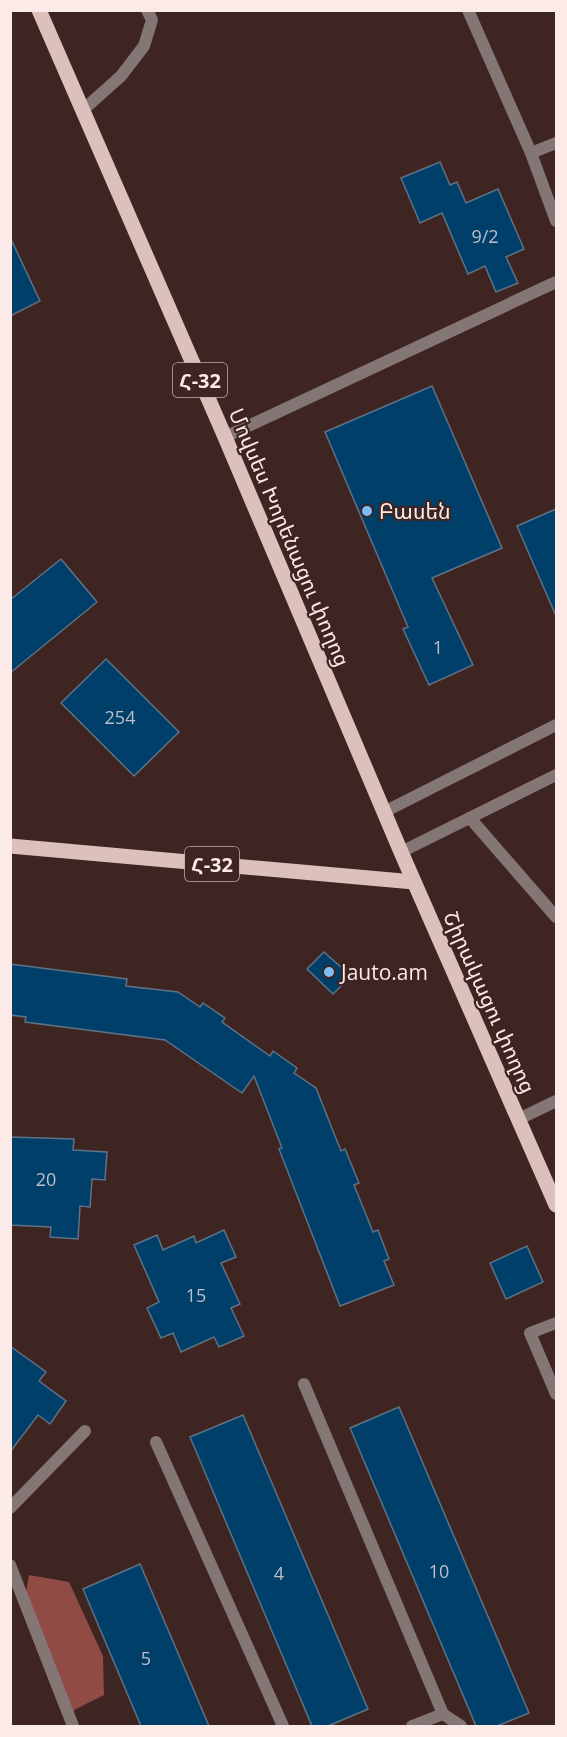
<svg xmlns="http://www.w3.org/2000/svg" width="567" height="1737" font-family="'Open Sans','Noto Sans Armenian',sans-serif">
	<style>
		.forest { fill: #904b45 }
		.building { fill: #013f6b; stroke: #5e7285; stroke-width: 1.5 }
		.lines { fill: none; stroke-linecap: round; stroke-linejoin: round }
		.lane { stroke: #847674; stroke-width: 12 }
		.street { stroke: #847674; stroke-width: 12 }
		.primary { stroke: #dcc0bc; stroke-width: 15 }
		.poi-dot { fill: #7dbef9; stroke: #3e2522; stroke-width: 2 }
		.labels { text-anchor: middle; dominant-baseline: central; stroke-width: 4.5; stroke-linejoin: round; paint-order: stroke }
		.number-label { font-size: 18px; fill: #bcbfc8 }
		.shield { fill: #3e2522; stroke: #c2afac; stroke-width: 1.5 }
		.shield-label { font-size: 20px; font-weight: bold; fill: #fbeae7 }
		.poi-label { font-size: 21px; fill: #fbeae7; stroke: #3e2522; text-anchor: start }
		.street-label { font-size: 21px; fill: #fbeae7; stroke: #3e2522 }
	</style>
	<rect width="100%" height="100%" fill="#3e2522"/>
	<polygon class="forest" points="29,1575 69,1582 103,1656 104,1695 68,1713 24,1604"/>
	<g class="building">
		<polygon points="440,162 450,185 457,182 466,203 498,189 524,249 506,257 518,283 496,292 485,266 468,274 442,213 420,223 401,178"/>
		<polygon points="10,237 40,301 10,316"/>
		<polygon points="432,386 502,548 432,578 473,665 429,685 403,629 408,627 325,432"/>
		<polygon points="556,509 556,616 517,526"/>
		<polygon points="61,559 97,602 10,673 10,600"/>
		<polygon points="106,659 179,732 134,776 61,703"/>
		<polygon points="324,952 351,976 333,994 307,969"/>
		<polygon points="10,964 127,979 126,986 178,992 200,1007 203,1003 225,1018 222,1022 270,1056 273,1051 297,1068 294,1073 316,1088 341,1151 345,1149 359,1183 354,1185 373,1232 378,1230 389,1259 384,1261 394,1285 340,1306 279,1149 282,1148 254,1076 242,1093 165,1040 25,1022 26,1017 10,1015"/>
		<polygon points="10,1137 74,1139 73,1150 107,1152 105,1180 92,1179 90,1207 80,1206 78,1239 50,1237 51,1227 10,1225"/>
		<polygon points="224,1230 236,1257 221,1263 240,1304 231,1308 244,1336 219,1347 214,1337 181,1352 173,1333 161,1338 147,1308 159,1302 134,1245 157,1235 163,1250 194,1236 196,1243"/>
		<polygon points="527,1246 543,1282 506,1299 490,1263"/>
		<polygon points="10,1346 46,1372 39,1381 66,1401 50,1424 38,1415 10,1452"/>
		<polygon points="399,1407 529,1713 497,1726 476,1726 350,1428"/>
		<polygon points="243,1415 368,1709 328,1726 312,1726 190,1437"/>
		<polygon points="140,1564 209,1726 141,1726 83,1589"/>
	</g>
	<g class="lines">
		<g class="lane">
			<polyline points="83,110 121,76 144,46 152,20 147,10"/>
			<polyline points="470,818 556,917"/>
			<polyline points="401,852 556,775"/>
			<polyline points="519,1119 556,1101"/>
			<polyline points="304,1384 443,1714 461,1726"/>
			<polyline points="156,1442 283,1726"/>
			<polyline points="10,1508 85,1431"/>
			<polyline points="10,1565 73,1726"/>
			<polyline points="412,1726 443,1714"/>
		</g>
		<g class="street">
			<polyline points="468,10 531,153 556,221"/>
			<polyline points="531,153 556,143"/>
			<polyline points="225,437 556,282"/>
			<polyline points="384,812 556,725"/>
			<polyline points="556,1323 530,1333 556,1394"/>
		</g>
		<g class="primary">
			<polyline points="39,10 225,437 401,852 556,1205"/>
			<polyline points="10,846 414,882"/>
		</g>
	</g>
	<g class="poi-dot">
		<circle cx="367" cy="511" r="6"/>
		<circle cx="329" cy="972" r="6"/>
	</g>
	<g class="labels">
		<g class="number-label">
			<text x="485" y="236">9/2</text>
			<text x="438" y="647">1</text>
			<text x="120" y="717">254</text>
			<text x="46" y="1179">20</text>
			<text x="196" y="1295">15</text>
			<text x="439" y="1571">10</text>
			<text x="279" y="1573">4</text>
			<text x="146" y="1658">5</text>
		</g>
		<g class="shield">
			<rect x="173" y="363" width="54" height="34" rx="4.5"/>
			<rect x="185" y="847" width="54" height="34" rx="4.5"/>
		</g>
		<g class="shield-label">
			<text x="200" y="380">Հ-32</text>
			<text x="212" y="864">Հ-32</text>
		</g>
		<g class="poi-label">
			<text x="379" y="511">Բասեն</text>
			<text x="341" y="972">Jauto.am</text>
		</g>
		<g class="street-label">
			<text transform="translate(290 537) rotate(67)">Մովսես Խորենացու փողոց</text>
			<text transform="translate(490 1002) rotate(66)">Շիրակացու փողոց</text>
		</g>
	</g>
	<rect width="567" height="1737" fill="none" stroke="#fbeae7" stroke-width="24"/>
</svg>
